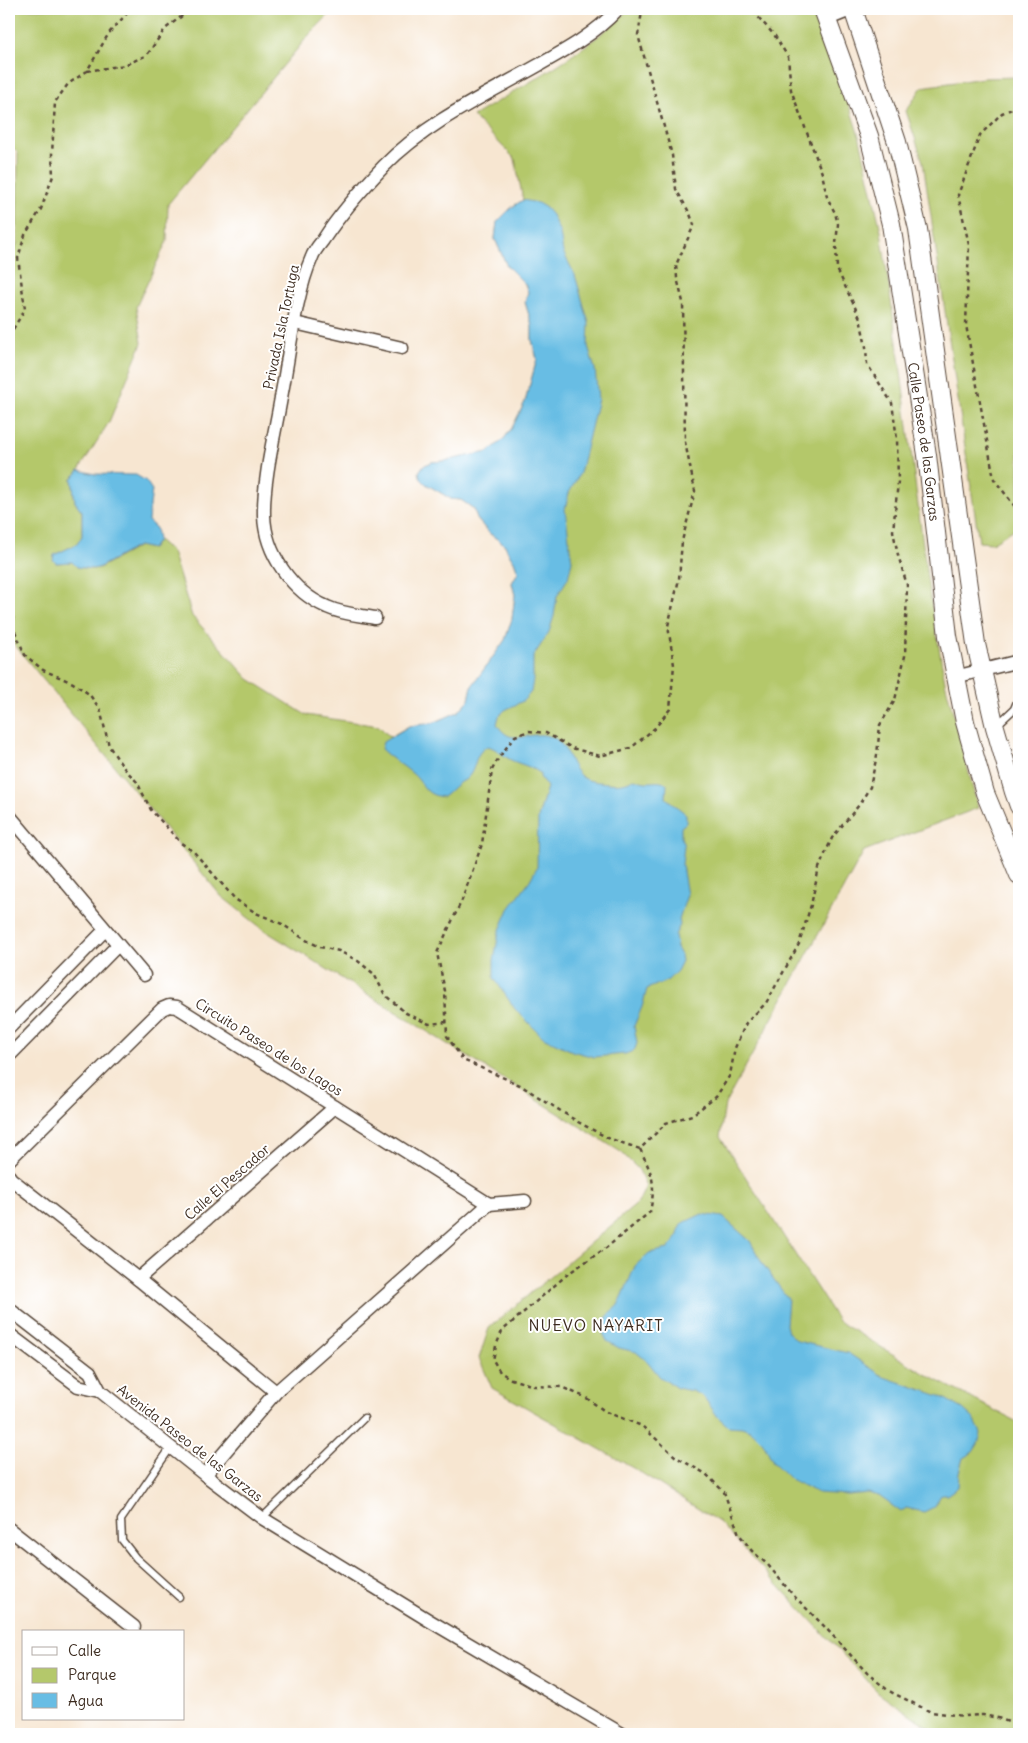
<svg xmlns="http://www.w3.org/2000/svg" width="1028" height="1743" font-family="Delius,sans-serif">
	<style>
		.green { fill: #b4c86b; stroke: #787944 }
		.water { fill: #68bde4; stroke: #527481 }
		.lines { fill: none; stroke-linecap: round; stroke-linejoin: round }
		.lane-casing { stroke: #574639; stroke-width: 9 }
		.street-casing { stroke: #574639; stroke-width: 15 }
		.secondary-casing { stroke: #574639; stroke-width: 20 }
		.path { stroke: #574639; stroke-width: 2.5; stroke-dasharray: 4 4; stroke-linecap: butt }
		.lane { stroke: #fff; stroke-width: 6 }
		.street { stroke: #fff; stroke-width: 12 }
		.secondary { stroke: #fff; stroke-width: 18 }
		.labels { text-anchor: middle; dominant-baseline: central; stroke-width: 4; stroke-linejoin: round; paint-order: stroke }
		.street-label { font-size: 14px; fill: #3b2a1e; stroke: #fff }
		.quarter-label { font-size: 16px; letter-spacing: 1px; fill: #3b2a1e; stroke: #fff }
	</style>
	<rect width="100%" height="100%" fill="#fff"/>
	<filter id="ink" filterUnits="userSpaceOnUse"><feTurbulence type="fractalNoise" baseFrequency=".02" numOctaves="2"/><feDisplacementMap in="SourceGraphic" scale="10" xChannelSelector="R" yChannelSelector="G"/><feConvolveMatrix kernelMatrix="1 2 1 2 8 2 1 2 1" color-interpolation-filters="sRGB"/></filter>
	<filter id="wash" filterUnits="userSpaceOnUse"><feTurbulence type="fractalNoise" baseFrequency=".0096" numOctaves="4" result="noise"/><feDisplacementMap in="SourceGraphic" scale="20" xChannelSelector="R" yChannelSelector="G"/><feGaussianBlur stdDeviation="1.12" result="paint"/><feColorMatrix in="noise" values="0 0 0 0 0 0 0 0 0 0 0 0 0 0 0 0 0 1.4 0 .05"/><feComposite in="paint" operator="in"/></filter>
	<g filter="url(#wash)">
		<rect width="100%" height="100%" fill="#f7e6d1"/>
		<g class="green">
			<path d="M9,9H331L328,16L309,35L168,204L167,241L136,307L142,343L109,422L79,470L72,479L75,502L82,511V536L77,544L54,555L56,563L72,562L77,567L92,569L99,568L139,546L152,549L158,540L172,552L192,616L249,679L306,715L379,726L390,737L409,726L433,723L458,712L469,700L472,686L505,640L512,619L515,595L512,583L518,572L514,561L508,552L505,545L489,533L477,519L474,509L461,500L451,499L426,484L421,479L419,472L423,466L432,462L444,461L488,452L503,440L512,428L525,402L537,359L532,340V325L525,302L528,292L525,284L507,266L495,239L497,222L512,207L523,200L515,159L473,116C527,83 584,54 629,9H815L824,28L860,139L881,231L900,364L928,584L945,682L978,808L864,851L725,1104L720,1137L838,1321L927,1375L1019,1423V1734H938L878,1692L719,1522L640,1472L492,1388L479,1358L489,1328L638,1203L646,1186L639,1170L621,1152L264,930L221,896L9,638V259L17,244L18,153L9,144Z"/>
			<polygon points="1019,77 1019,528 1016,528 992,543 979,542 923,162 906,111 922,87 983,78"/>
		</g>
		<g class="water">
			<polygon points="352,9 380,9 367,15"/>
			<path d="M523,200L538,203L546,208L552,215L560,233L563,252L575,275L589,323L588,346L595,369L598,399L580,473L569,493L565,509L572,561L568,578L557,596L554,616L549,632L533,657V680L531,692L523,701L505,710L499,716L497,724C512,750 530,728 552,737C571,745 568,773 588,780C594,782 601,782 607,783C617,784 625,784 633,779C636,779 638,780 641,781C650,784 658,779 667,784L666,798L686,814V823L681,827V837L684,846L682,865L687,895L679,919L680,925L675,935L677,948L681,955L682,961L677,971L668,980L647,989L642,1007L634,1026L637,1043L635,1049L632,1052L625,1054L594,1057L572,1051L543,1037L515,1009L494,978V960L499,932L509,909L530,880L537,867L538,818L547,787L540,777V773C532,767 523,765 513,761C504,757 498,749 488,746C472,754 478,769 466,779C463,782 461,781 459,783C453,787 449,793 443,797C424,795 425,785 413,774C403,765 391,759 381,749L383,742L409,726L433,723L458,712L469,700L472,686L505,640L512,619L515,595L512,583L518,572L514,561L508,552L505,545L489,533L477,519L474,509L461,500L451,499L426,484L421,479L419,472L423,466L432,462L444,461L488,452L503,440L512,428L525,402L537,359L532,340V325L525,302L528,292L525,284L507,266L495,239L497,222L512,207Z"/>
			<polygon points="79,470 95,474 136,475 146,481 152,490 148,521 156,528 158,540 152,549 138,546 98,568 92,569 77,567 72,562 56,563 53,560 54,555 77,544 82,536 82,511 75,502 72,479"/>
			<polygon points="702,1214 723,1217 750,1241 762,1263 788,1299 786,1325 788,1332 797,1341 848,1353 884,1377 940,1396 963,1409 974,1419 981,1433 978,1444 973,1452 963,1458 959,1472 958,1487 947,1495 941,1495 934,1507 924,1512 906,1508 901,1512 879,1496 867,1493 848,1495 818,1493 790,1479 773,1462 763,1442 752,1431 742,1427 728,1426 718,1417 703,1396 692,1391 677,1388 660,1377 648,1362 636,1352 619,1348 607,1341 602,1331 606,1318 618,1305 623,1295 635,1266 649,1253 668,1249 677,1238 681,1224"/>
		</g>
	</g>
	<g filter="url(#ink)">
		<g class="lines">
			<g class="lane-casing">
				<g id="lane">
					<polyline points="998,724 1014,709 1019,697"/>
					<polyline points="171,1447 121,1520 122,1540 136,1558 179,1597"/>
					<polyline points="262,1518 364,1418"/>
				</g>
			</g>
			<g class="street-casing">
				<g id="street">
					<polyline points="828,19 853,9"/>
					<polyline points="295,323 402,348"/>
					<path d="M375,618C358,615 342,614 327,607C292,592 265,553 264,515C263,478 276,429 282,392C290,351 295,295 312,257C314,251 319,245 323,240C340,214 362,189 384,166C427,122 484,96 537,66C566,50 595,34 618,9"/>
					<polyline points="955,677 1019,661"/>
					<polyline points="9,815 144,975"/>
					<polyline points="9,1028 105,930"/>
					<polyline points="9,1056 118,945"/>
					<polyline points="9,1160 162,1009 169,1006 177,1007 489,1204 525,1201"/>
					<polyline points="9,1176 11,1179 138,1279 276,1392"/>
					<polyline points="138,1279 335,1107"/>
					<polyline points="9,1309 90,1372 100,1391 205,1475 262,1518 430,1621 622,1734"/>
					<polyline points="9,1334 78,1386 100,1391"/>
					<polyline points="205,1475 276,1392 489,1204"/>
					<polyline points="9,1529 134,1627"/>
					<polyline points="9,1732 12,1734"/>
				</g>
			</g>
			<g class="secondary-casing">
				<g id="secondary">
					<path id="s1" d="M823,9L869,136L891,224L927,455L948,636L965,722L985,793L1019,875"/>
					<polyline points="853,9 897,142 918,229 976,644 995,727 1014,792 1019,806"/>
				</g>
			</g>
			<g class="path">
				<polyline points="645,9 642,12 638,35 672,155 676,189 690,214 694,225 676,265 677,278 683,302 685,442 695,491 682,541 679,579 668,626 674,665 670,709 655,728 631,748 600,756 572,748 546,733 529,731 515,736 498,759 492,770 482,844 462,900 437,953 445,991 447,1036 463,1060 520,1085 578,1122 608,1138 640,1149 666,1123 692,1115 716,1097 730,1075 735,1048 746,1023 766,1003 799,944 811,905 819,868 832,838 859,805 870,787 877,755 880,725 895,700 905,656 907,585 898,555 893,531 898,482 897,439 892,403 867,364 866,347 860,318 837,269 836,244 838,224 835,213 827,197 822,173 791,90 788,57 775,36 751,9"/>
				<polyline points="87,71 125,65 147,55 165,29 191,9"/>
				<polyline points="1019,106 1002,113 980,135 958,195 969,245 966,325 994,479 1019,512"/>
				<polyline points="9,336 25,309 18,258 25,235 41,209 53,176 52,154 55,102 68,84 87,71 109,33 131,9"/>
				<polyline points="9,600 12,607 14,629 25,655 43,670 73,683 89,694 100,709 109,746 123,767 137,782 151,810 181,843 194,852 235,899 256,913 282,924 304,939 320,947 339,951 358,961 374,974 385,995 406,1013 429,1024 447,1022"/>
				<path d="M640,1149C653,1176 656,1182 650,1212L606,1248L569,1273L502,1331L496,1346L493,1360L500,1372L511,1379L534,1386L561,1387L585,1397L606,1412L642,1426L676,1457L706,1474L724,1492L739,1534L752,1551L768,1565L793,1595L823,1625L868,1674L889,1691L931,1712L964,1716L983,1715L998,1718L1019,1726"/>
			</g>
			<use href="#lane" class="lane"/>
			<use href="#street" class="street"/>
			<use href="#secondary" class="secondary"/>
		</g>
	</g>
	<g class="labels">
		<g class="street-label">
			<text transform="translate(281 327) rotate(-78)">Privada Isla Tortuga</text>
			<text stroke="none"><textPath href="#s1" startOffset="446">Calle Paseo de las Garzas</textPath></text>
			<text transform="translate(269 1047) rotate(32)">Circuito Paseo de los Lagos</text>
			<text transform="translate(227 1182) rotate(-41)">Calle El Pescador</text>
			<text transform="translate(190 1443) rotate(38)">Avenida Paseo de las Garzas</text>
		</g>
		<g class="quarter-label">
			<text x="596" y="1325">NUEVO NAYARIT</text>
		</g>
	</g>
	<rect width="1028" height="1743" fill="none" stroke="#fff" stroke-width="30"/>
	<rect x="22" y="1630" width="162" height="90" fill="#ffffff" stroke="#b1aaa5"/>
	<rect x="32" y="1647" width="25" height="8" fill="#ffffff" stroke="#b1aaa5"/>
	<text x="68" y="1656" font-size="15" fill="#3b2a1e">Calle</text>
	<rect x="32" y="1668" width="25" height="15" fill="#b4c86b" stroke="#b1aaa5"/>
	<text x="68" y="1680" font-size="15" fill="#3b2a1e">Parque</text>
	<rect x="32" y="1693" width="25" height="15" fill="#68bde4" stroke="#b1aaa5"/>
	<text x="68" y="1706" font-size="15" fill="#3b2a1e">Agua</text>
</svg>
